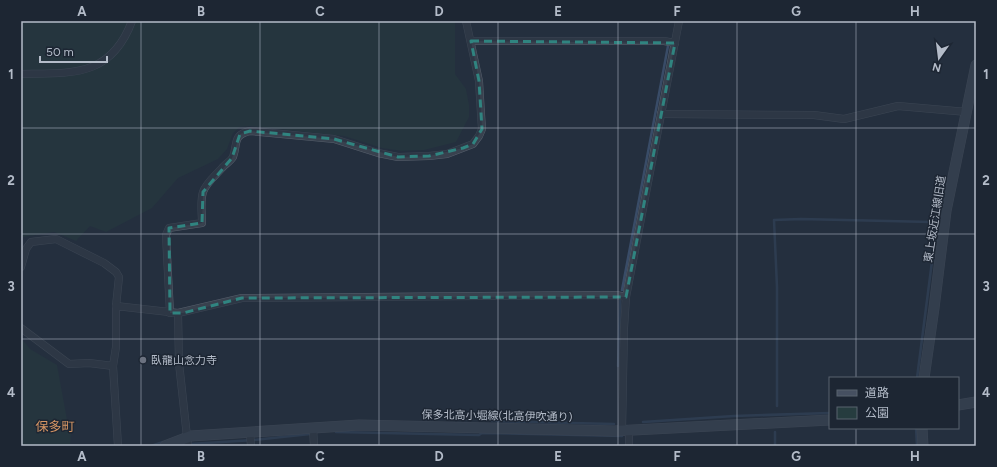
<svg xmlns="http://www.w3.org/2000/svg" width="997" height="467" font-family="Figtree,'Noto Sans JP',sans-serif">
	<style>
		.green { fill: #263c3f }
		.lines { fill: none; stroke-linecap: round; stroke-linejoin: round }
		.stream { stroke: #394c67; stroke-width: 2.5 }
		.street-casing { stroke: #565f6c; stroke-width: 8 }
		.secondary-casing { stroke: #565f6c; stroke-width: 11 }
		.street { stroke: #38414e; stroke-width: 7 }
		.secondary { stroke: #465061; stroke-width: 10 }
		.marked { fill: none; stroke: #308480; stroke-width: 3; stroke-dasharray: 8 5; stroke-linejoin: round }
		.grid { fill: none; stroke: #b4bcc9; stroke-width: 1; stroke-opacity: 0.55 }
		.worship-dot { fill: #6b7280; stroke: #1d2633; stroke-width: 1.5 }
		.labels { text-anchor: middle; dominant-baseline: central; stroke-width: 3; stroke-linejoin: round; paint-order: stroke }
		.street-label { font-size: 11px; fill: #b4bcc9; stroke: #1d2633 }
		.poi-label { font-size: 11px; fill: #b4bcc9; stroke: #1d2633; text-anchor: start }
		.quarter-label { font-size: 13px; fill: #d59563; stroke: #1d2633 }
		.neatline { fill: none; stroke: #b4bcc9; stroke-width: 1.5 }
		.grid-label { font-size: 13px; text-anchor: middle; font-weight: bold; fill: #b4bcc9 }
	</style>
	<rect width="100%" height="100%" fill="#242f3e"/>
	<g class="green">
		<polygon points="21,21 455,21 455,74 466,89 469,105 469,117 456,142 424,150 402,151 382,148 344,136 250,126 240,127 233,133 227,149 218,159 178,178 152,208 106,232 90,226 76,241 54,232 23,237 21,240"/>
		<polygon points="21,338 30,349 57,365 68,425 71,434 70,446 21,446"/>
	</g>
	<g class="lines">
		<g class="stream">
			<polyline points="622,290 668,46"/>
			<polyline points="618,366 620,301"/>
			<polyline points="917,378 940,199"/>
			<polyline points="777,406 777,287 774,220 801,219 931,222"/>
			<polyline points="492,421 614,424"/>
			<polyline points="643,422 734,416 830,413"/>
			<polyline points="916,428 917,446"/>
			<polyline points="336,432 479,435 482,433 622,436"/>
			<polyline points="190,444 254,440 310,434"/>
			<polyline points="151,446 163,442"/>
			<polyline points="775,446 775,432"/>
		</g>
		<g class="street-casing">
			<g id="street">
				<polyline points="471,41 664,41 675,43"/>
				<path d="M21,74C73,73 111,77 132,21"/>
				<polyline points="661,114 814,115 844,119 898,106 967,112"/>
				<polyline points="21,267 26,249 31,242 56,239 104,263 116,272 119,277 116,306"/>
				<path d="M170,313L166,235L169,228L202,223C202,213 200,202 203,192C206,183 216,175 222,168C225,164 231,161 233,157C238,144 232,135 250,131L334,139L378,153L398,157L429,156L447,154L473,144L479,136L482,129L481,114L479,81L466,21"/>
				<polyline points="178,313 179,363 188,446"/>
				<polyline points="21,328 69,364 89,363 113,366"/>
				<polyline points="313,428 314,446"/>
				<polyline points="622,430 624,328 626,297 679,21"/>
				<polyline points="250,433 251,446"/>
				<polyline points="118,446 113,366 116,347 116,306 178,313 242,298 616,295 626,297"/>
				<polyline points="629,446 629,429"/>
			</g>
		</g>
		<g class="secondary-casing">
			<g id="secondary">
				<polyline points="924,378 934,308 946,211 976,65"/>
				<polyline points="958,405 976,402"/>
				<polyline points="922,428 923,446"/>
				<polyline points="165,446 191,436 359,425 614,431 830,420"/>
			</g>
		</g>
		<use href="#street" class="street"/>
		<use href="#secondary" class="secondary"/>
	</g>
	<path d="M0 0H997V467H0ZM471,41L675,43L626,297L242,298L183,313H170L169,228L202,223L203,192L232,158L240,134L250,131L334,139L398,157L429,156L463,148L473,144L482,129L479,81Z" fill="#242f3e" fill-opacity=".55" fill-rule="evenodd"/>
	<path class="marked" d="M471,41L675,43L626,297L242,298L183,313H170L169,228L202,223L203,192L232,158L240,134L250,131L334,139L398,157L429,156L463,148L473,144L482,129L479,81Z"/>
	<path class="grid" d="M141,21V446M260,21V446M379,21V446M498,21V446M618,21V446M737,21V446M856,21V378M21,128H976M21,234H976M21,339H976M856,428V446"/>
	<circle class="worship-dot" cx="143" cy="360" r="4"/>
	<g class="labels">
		<g class="street-label">
			<text transform="translate(935 219) rotate(-81)">東上坂近江線旧道</text>
			<text transform="translate(497 416) rotate(1)">保多北高小堀線(北高伊吹通り)</text>
		</g>
		<g class="poi-label">
			<text x="151" y="360">臥龍山念力寺</text>
		</g>
		<g class="quarter-label">
			<text x="55" y="426">保多町</text>
		</g>
	</g>
	<rect width="997" height="467" fill="none" stroke="#1d2633" stroke-width="44"/>
	<rect x="829" y="377" width="130" height="52" fill="#1d2633" stroke="#59626f"/>
	<rect x="837" y="390" width="20" height="6" fill="#465061" stroke="#59626f"/>
	<text x="865" y="397" font-size="12" fill="#b4bcc9">道路</text>
	<rect x="837" y="407" width="20" height="12" fill="#263c3f" stroke="#59626f"/>
	<text x="865" y="417" font-size="12" fill="#b4bcc9">公園</text>
	<g transform="translate(939 58) rotate(194)" stroke="#1d2633" stroke-width="3" paint-order="stroke">
	<path d="M0-3L7 15L0 10L-7 15Z" fill="#b4bcc9"/>
	<text y="-6" font-size="11" font-weight="bold" text-anchor="middle" fill="#b4bcc9">N</text>
	</g>
	<path d="M40 56v6h67v-6" fill="none" stroke="#b4bcc9" stroke-width="2"/>
	<text x="46" y="56" font-size="12" fill="#b4bcc9" stroke="#1d2633" stroke-width="3" paint-order="stroke">50 m</text>
	<rect x="22" y="22" width="953" height="423" class="neatline"/>
	<g class="grid-label">
		<text x="82" y="16">A</text>
		<text x="201" y="16">B</text>
		<text x="320" y="16">C</text>
		<text x="439" y="16">D</text>
		<text x="558" y="16">E</text>
		<text x="677" y="16">F</text>
		<text x="796" y="16">G</text>
		<text x="915" y="16">H</text>
		<text x="11" y="79">1</text>
		<text x="986" y="79">1</text>
		<text x="11" y="185">2</text>
		<text x="986" y="185">2</text>
		<text x="11" y="291">3</text>
		<text x="986" y="291">3</text>
		<text x="11" y="397">4</text>
		<text x="986" y="397">4</text>
		<text x="82" y="461">A</text>
		<text x="201" y="461">B</text>
		<text x="320" y="461">C</text>
		<text x="439" y="461">D</text>
		<text x="558" y="461">E</text>
		<text x="677" y="461">F</text>
		<text x="796" y="461">G</text>
		<text x="915" y="461">H</text>
	</g>
</svg>
